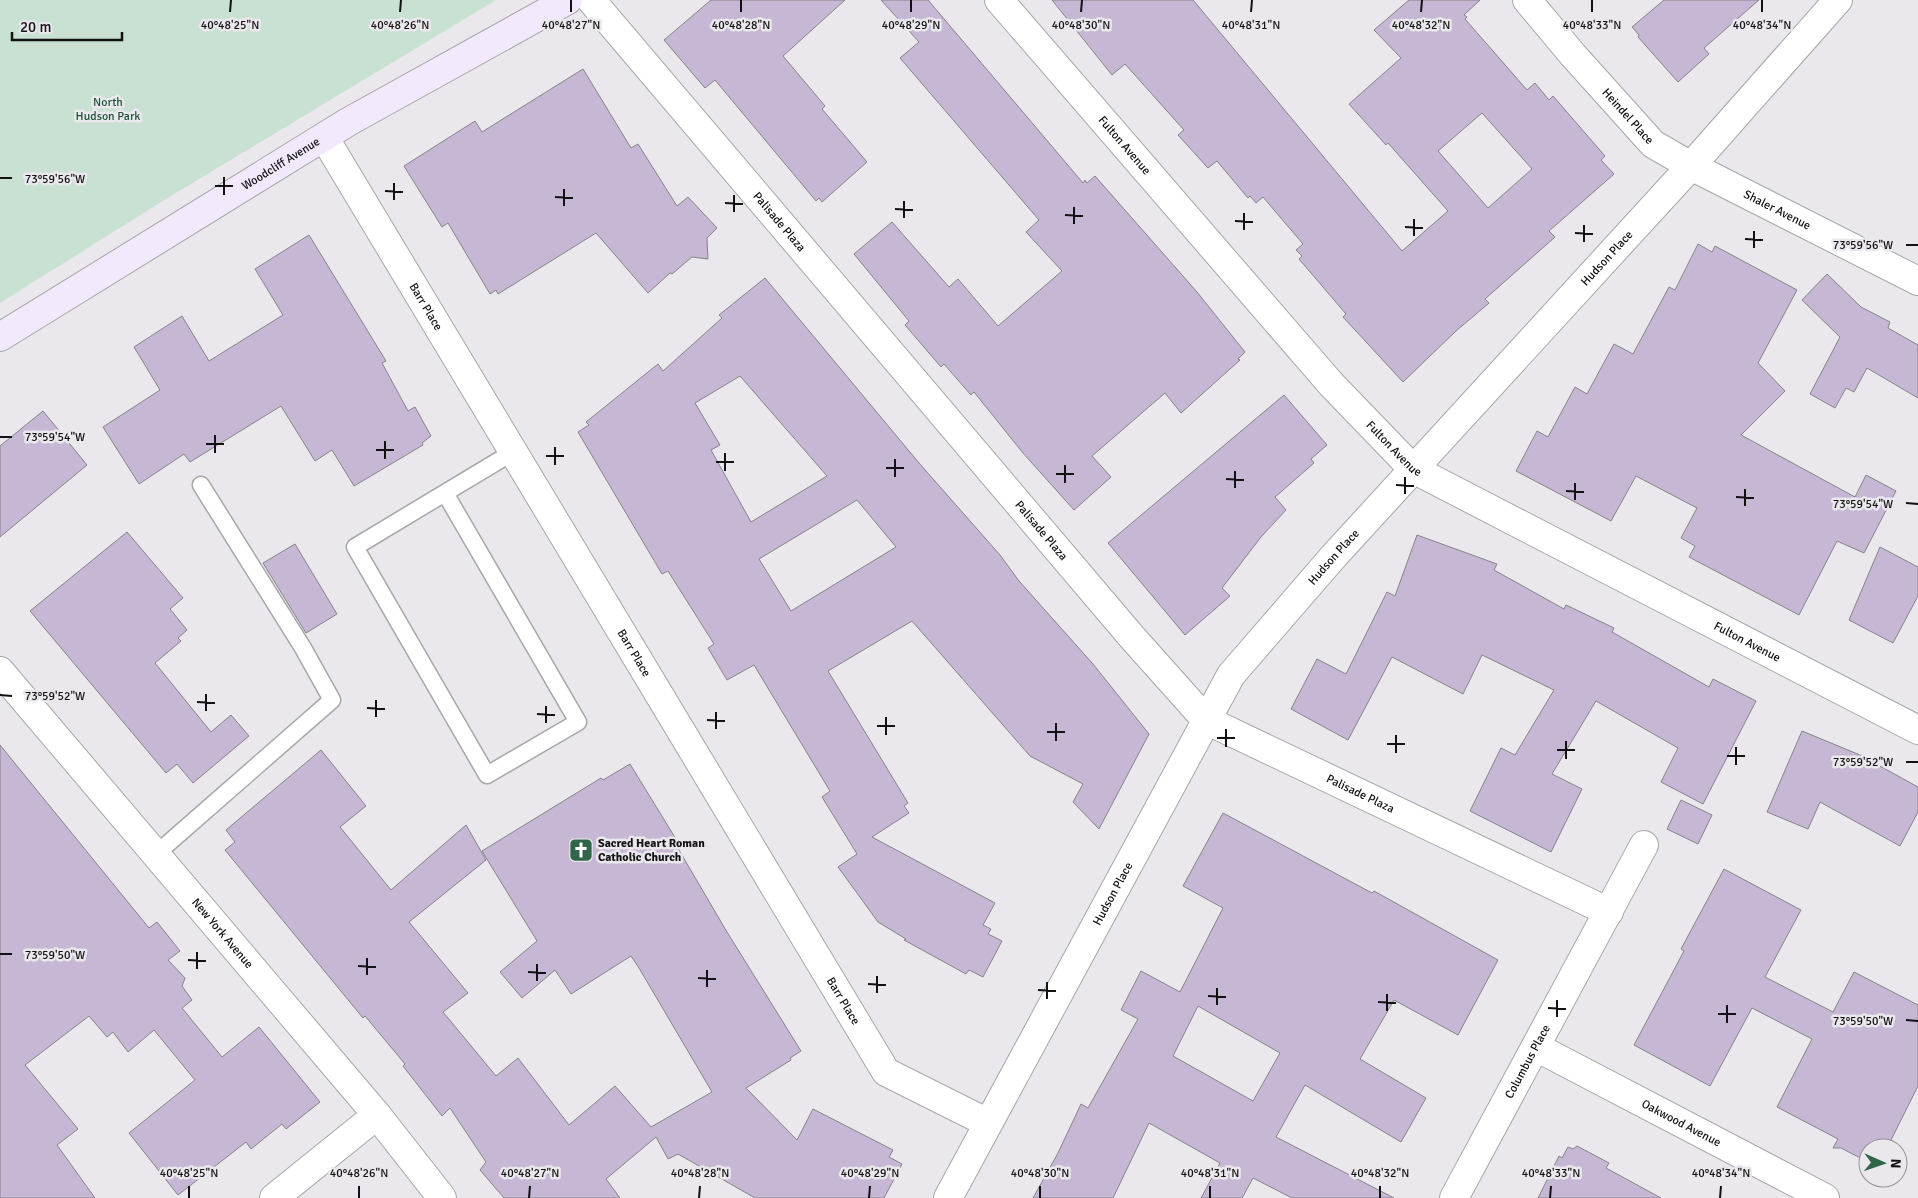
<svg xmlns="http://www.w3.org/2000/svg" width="1918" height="1198" font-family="Signika,sans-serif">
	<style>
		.green { fill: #c8e1d2 }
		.building { fill: #c6b8d5; stroke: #868487; fill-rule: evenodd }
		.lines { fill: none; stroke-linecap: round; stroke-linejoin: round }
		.service-casing { stroke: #a7a6a9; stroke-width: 19 }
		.minor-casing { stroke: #a7a6a9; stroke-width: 30 }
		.secondary-casing { stroke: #a7a6a9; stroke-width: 30 }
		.service { stroke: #fff; stroke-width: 16 }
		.minor { stroke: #fff; stroke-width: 28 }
		.secondary { stroke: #f3e9fc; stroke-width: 28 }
		.ticks { fill: none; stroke: #131213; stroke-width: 2 }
		.labels { text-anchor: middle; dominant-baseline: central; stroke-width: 5; stroke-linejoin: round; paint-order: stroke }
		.park-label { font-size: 12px; fill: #1b5338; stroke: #eae8ec }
		.street-label { font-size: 12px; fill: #131213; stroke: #eae8ec }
		.poi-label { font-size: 12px; font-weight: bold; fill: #131213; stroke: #eae8ec; text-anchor: start }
		.ticks-label { font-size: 12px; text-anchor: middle; fill: #131213; stroke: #eae8ec; stroke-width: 5; stroke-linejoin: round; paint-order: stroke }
	</style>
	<rect width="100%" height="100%" fill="#eae8ec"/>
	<polygon class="green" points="0,0 496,0 166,199 0,303"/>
	<g class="building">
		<polygon points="711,0 845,0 783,56 825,106 822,109 867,162 822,202 819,198 816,201 715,80 705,88 664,40"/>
		<polygon points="881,0 928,0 1083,183 1085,180 1087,183 1095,176 1197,292 1245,352 1238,359 1240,360 1181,413 1165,393 1092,456 1111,477 1074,510 1023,453 974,392 971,395 944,364 941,367 905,325 909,321 854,254 892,222 949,287 958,279 998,326 1062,271 1026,232 1039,220 900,58 919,42"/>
		<path d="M1052,0H1193L1402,251L1448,211L1388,143L1386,145L1349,104L1401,58L1374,30L1409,0H1480L1464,15L1467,17L1465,19L1527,90L1535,83L1549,100L1553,96L1605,156L1601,160L1614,174L1549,231L1555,237L1485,299L1489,303L1456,331L1403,382L1343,317L1346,314L1299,259L1302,256L1296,250L1303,244L1263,197L1256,203L1250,196L1248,198L1217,161L1208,168L1178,135L1184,130L1125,64L1112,75ZM1482,113L1532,169L1488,208L1438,151Z"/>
		<polygon points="1664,0 1759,0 1704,48 1709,54 1678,82 1638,37 1639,35 1632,27"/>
		<polygon points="583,69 631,148 638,144 677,206 688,197 717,228 707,238 708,259 692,257 672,274 670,273 648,293 596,233 498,294 496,290 490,294 448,223 442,227 404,166 475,121 482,132"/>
		<polygon points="309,235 386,361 382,363 408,411 415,407 431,436 422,443 423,445 354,486 332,450 315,461 281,406 190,462 184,454 139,484 103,427 160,390 134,347 182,316 209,361 283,315 255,269"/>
		<polygon points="1698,244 1712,252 1715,246 1797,290 1758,363 1785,391 1741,435 1855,497 1866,475 1896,491 1864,553 1837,541 1799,615 1689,557 1695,546 1681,538 1697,508 1636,476 1611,521 1516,471 1537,431 1548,437 1575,387 1587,394 1614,344 1633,354 1669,287 1675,290"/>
		<polygon points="1827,274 1861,307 1890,322 1888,328 1918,345 1918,398 1867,368 1854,392 1846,388 1835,408 1810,394 1840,337 1802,300"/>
		<path d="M765,278L919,463L1000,555L1019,581L1093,664L1149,734L1099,829L1073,802L1083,784L1030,756L912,621L828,671L908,803L904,806L909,813L872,837L995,903L983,925L991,929L988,934L1002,941L983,977L969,970L966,974L904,940L906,939L878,922L838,867L857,854L822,797L830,791L754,665L727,680L708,648L714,644L668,571L662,574L578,432L589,425L586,422L658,364L663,371L722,318L719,315ZM740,376L827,476L751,522L711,450L720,445L695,403ZM857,500L896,547L791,611L759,559Z"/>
		<polygon points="1284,395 1327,445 1311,459 1314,463 1275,497 1286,510 1261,537 1222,588 1230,596 1185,635 1108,543"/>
		<polygon points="43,411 87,465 0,537 0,446"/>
		<polygon points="127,532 183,598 170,609 187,630 178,638 181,641 155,663 211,732 231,715 249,736 193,783 177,764 166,773 30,611"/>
		<polygon points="1417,535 1497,564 1494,570 1564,609 1566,605 1614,628 1612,632 1709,687 1713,679 1756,701 1703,804 1661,782 1678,748 1596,701 1552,774 1582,789 1551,852 1470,811 1501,748 1515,755 1554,690 1482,655 1463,694 1392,657 1348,740 1291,709 1317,659 1346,674 1387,592 1395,596"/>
		<polygon points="295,544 337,614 306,633 263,563"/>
		<polygon points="1880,547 1918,567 1918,596 1893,643 1849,620"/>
		<polygon points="1802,731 1860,755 1918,787 1918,812 1900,846 1820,802 1808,829 1767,812"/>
		<polygon points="0,745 149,928 157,922 180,951 168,960 185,978 182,986 192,1000 182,1008 222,1057 259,1027 320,1102 286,1129 282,1124 251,1149 246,1142 178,1195 129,1133 195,1080 154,1030 128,1052 113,1032 107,1037 89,1016 25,1065 78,1129 57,1145 95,1198 0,1198"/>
		<polygon points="321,750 366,806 340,827 391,890 466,825 486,860 409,922 468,993 443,1012 496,1076 518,1058 569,1125 615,1086 651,1127 712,1092 639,968 631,956 571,994 555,970 522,998 500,972 537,941 482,851 601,778 603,780 630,764 679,844 676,845 727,932 801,1051 790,1058 791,1060 746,1088 797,1140 813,1109 893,1150 889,1157 902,1164 884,1198 755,1198 678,1154 668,1159 656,1137 606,1179 620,1198 504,1198 480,1170 486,1162 450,1108 442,1116 403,1066 405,1064 365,1016 363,1018 225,850 235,842 226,830"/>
		<polygon points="1681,800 1712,815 1698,844 1667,829"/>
		<path d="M1223,813L1372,893L1374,891L1498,960L1458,1035L1394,1000L1360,1059L1426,1098L1401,1142L1305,1085L1276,1137L1394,1198H1292L1253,1178L1242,1198H1201L1220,1163L1149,1123L1113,1198H1033L1058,1153L1081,1104L1088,1108L1138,1019L1121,1010L1141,971L1180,992L1223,908L1183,886ZM1198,1006L1280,1053L1253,1101L1173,1056Z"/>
		<polygon points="1724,869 1801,910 1765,977 1833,1012 1854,972 1918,1005 1918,1086 1887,1148 1868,1148 1868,1162 1841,1148 1833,1148 1838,1139 1777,1107 1812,1039 1752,1008 1710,1086 1634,1045 1684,951 1681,949"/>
		<polygon points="1577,1146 1609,1163 1606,1168 1661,1198 1538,1198 1559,1156 1562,1158 1568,1147 1573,1149"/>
	</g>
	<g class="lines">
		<g class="service-casing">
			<g id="service">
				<polyline points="445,493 578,722 487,775 355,547 513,452"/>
				<polyline points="156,854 332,700 303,648 201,485"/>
			</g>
		</g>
		<g class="minor-casing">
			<g id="minor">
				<path id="s1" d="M591,0L1131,636L1206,720L1609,912"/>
				<path id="s2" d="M999,0L1331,384L1413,469L1918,730"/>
				<path id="s3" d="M1527,0L1573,55L1653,144L1691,166L1918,281"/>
				<path id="s4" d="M324,137L886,1072L988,1123"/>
				<path id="s5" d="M0,671L377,1115L442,1198"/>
				<path id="s6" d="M1536,1047L1825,1198"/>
				<polyline points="274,1198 377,1115"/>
				<path id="s7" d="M948,1198L1231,675L1333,557L1691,166L1838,0"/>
				<path id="s8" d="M1454,1198L1644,845"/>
			</g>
		</g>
		<g class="secondary-casing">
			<g id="secondary">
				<path id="s9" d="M0,337L348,122L568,0"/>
			</g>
		</g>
		<use href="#service" class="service"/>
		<use href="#minor" class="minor"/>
		<use href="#secondary" class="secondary"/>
	</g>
	<path class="ticks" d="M230,12L231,0M400,12L401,0M571,12V0M741,12V0M911,12V0M1081,12L1082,0M1251,12L1252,0M1421,12L1422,0M1592,12V0M1762,12V0M0,178H12M215,186H233M385,191L403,192M224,195V177M555,197L573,198M394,200V183M725,203L743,204M564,206V189M895,209L913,210M734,212V195M1065,215L1083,216M904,218V201M1235,221L1253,222M1074,224V207M1405,227L1423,228M1244,230V213M1575,233L1593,234M1414,236V219M1745,239L1763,240M1584,242V225M1906,245H1918M1754,248V231M0,437H12M206,444H224M376,450H394M215,453V435M546,456H564M385,459V441M716,462H734M555,465V447M886,468H904M725,471V453M1056,474H1074M895,477V459M1226,479L1244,480M1065,483V465M1396,485L1414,486M1235,488V471M1566,491L1584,492M1405,494V477M1736,497L1754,498M1575,500V483M1906,503L1918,504M1745,506V489M0,695L12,696M197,702L215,703M367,708L385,709M206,711V694M537,714L555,715M376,717V700M707,720L725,721M546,723V706M877,726H895M716,729V712M1047,732H1065M886,735V717M1217,738H1235M1056,741V723M1387,744H1405M1226,747V729M1557,750H1575M1396,753V735M1727,756H1745M1566,759V741M1906,762H1918M1736,765V747M0,954H12M188,960L206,961M358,966L376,967M197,969V952M528,972L546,973M367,975V958M698,978L716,979M537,981V964M868,984L886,985M707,987V970M1038,990L1056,991M877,993V976M1208,996L1226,997M1047,999V982M1378,1002L1396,1003M1217,1005V988M1548,1008L1566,1009M1387,1011V994M1718,1014H1736M1557,1017V1000M1906,1020L1918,1021M1727,1023V1005M189,1198V1186M359,1198V1186M529,1198L530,1186M699,1198L700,1186M869,1198L870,1186M1040,1198V1186M1210,1198V1186M1380,1198V1186M1550,1198L1551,1186M1720,1198L1721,1186"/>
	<defs>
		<g id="church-square" transform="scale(1.25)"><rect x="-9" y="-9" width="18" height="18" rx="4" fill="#31654a" stroke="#eae8ec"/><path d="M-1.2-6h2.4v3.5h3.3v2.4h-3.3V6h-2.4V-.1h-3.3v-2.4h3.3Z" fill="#fff"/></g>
	</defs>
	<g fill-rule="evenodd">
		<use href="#church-square" x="581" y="850"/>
	</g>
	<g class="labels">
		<g class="park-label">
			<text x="108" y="102">North<tspan x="108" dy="14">Hudson Park</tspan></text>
		</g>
		<g class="street-label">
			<text stroke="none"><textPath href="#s3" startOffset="154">Heindel Place</textPath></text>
			<text stroke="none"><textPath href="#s2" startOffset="192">Fulton Avenue</textPath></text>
			<text stroke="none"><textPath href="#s9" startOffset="330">Woodcliff Avenue</textPath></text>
			<text stroke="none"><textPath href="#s3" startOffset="332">Shaler Avenue</textPath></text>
			<text stroke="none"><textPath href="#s1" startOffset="291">Palisade Plaza</textPath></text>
			<text stroke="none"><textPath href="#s7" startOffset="1156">Hudson Place</textPath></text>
			<text stroke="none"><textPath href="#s4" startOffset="198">Barr Place</textPath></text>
			<text stroke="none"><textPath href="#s2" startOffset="598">Fulton Avenue</textPath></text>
			<text stroke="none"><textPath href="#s1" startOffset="696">Palisade Plaza</textPath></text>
			<text stroke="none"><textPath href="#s7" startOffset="751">Hudson Place</textPath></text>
			<text stroke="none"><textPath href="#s2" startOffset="1002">Fulton Avenue</textPath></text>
			<text stroke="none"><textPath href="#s4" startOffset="602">Barr Place</textPath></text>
			<text stroke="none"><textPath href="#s1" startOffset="1118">Palisade Plaza</textPath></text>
			<text stroke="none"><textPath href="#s7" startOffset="346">Hudson Place</textPath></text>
			<text stroke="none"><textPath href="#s5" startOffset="344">New York Avenue</textPath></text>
			<text stroke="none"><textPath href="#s4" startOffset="1008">Barr Place</textPath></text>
			<text stroke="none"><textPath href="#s8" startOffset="155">Columbus Place</textPath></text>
			<text stroke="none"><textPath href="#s6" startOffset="164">Oakwood Avenue</textPath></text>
		</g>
		<g class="poi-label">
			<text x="598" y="843">Sacred Heart Roman<tspan x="598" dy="14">Catholic Church</tspan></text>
		</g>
	</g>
	<g class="ticks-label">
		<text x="230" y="29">40°48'25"N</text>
		<text x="400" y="29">40°48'26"N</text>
		<text x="571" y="29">40°48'27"N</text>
		<text x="741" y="29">40°48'28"N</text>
		<text x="911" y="29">40°48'29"N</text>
		<text x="1081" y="29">40°48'30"N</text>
		<text x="1251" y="29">40°48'31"N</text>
		<text x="1421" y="29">40°48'32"N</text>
		<text x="1592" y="29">40°48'33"N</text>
		<text x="1762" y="29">40°48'34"N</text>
		<text x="55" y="183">73°59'56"W</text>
		<text x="1863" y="249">73°59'56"W</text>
		<text x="55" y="441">73°59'54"W</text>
		<text x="1863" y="508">73°59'54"W</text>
		<text x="55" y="700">73°59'52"W</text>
		<text x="1863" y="766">73°59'52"W</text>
		<text x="55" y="959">73°59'50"W</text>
		<text x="1863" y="1025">73°59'50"W</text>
		<text x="189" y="1177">40°48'25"N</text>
		<text x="359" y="1177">40°48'26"N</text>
		<text x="530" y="1177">40°48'27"N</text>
		<text x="700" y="1177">40°48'28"N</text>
		<text x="870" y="1177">40°48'29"N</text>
		<text x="1040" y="1177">40°48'30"N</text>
		<text x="1210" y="1177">40°48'31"N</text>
		<text x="1380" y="1177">40°48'32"N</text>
		<text x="1551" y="1177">40°48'33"N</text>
		<text x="1721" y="1177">40°48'34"N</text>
	</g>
	<g transform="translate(1883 1163) rotate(92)"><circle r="24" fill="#eae8ec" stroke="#949295"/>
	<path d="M0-4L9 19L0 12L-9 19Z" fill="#31654a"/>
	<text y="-8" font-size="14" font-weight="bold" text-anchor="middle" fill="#131213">N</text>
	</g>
	<path d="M12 32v8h110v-8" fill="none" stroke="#131213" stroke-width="2.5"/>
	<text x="20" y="32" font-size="15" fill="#131213" stroke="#eae8ec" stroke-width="4" paint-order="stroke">20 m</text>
</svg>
